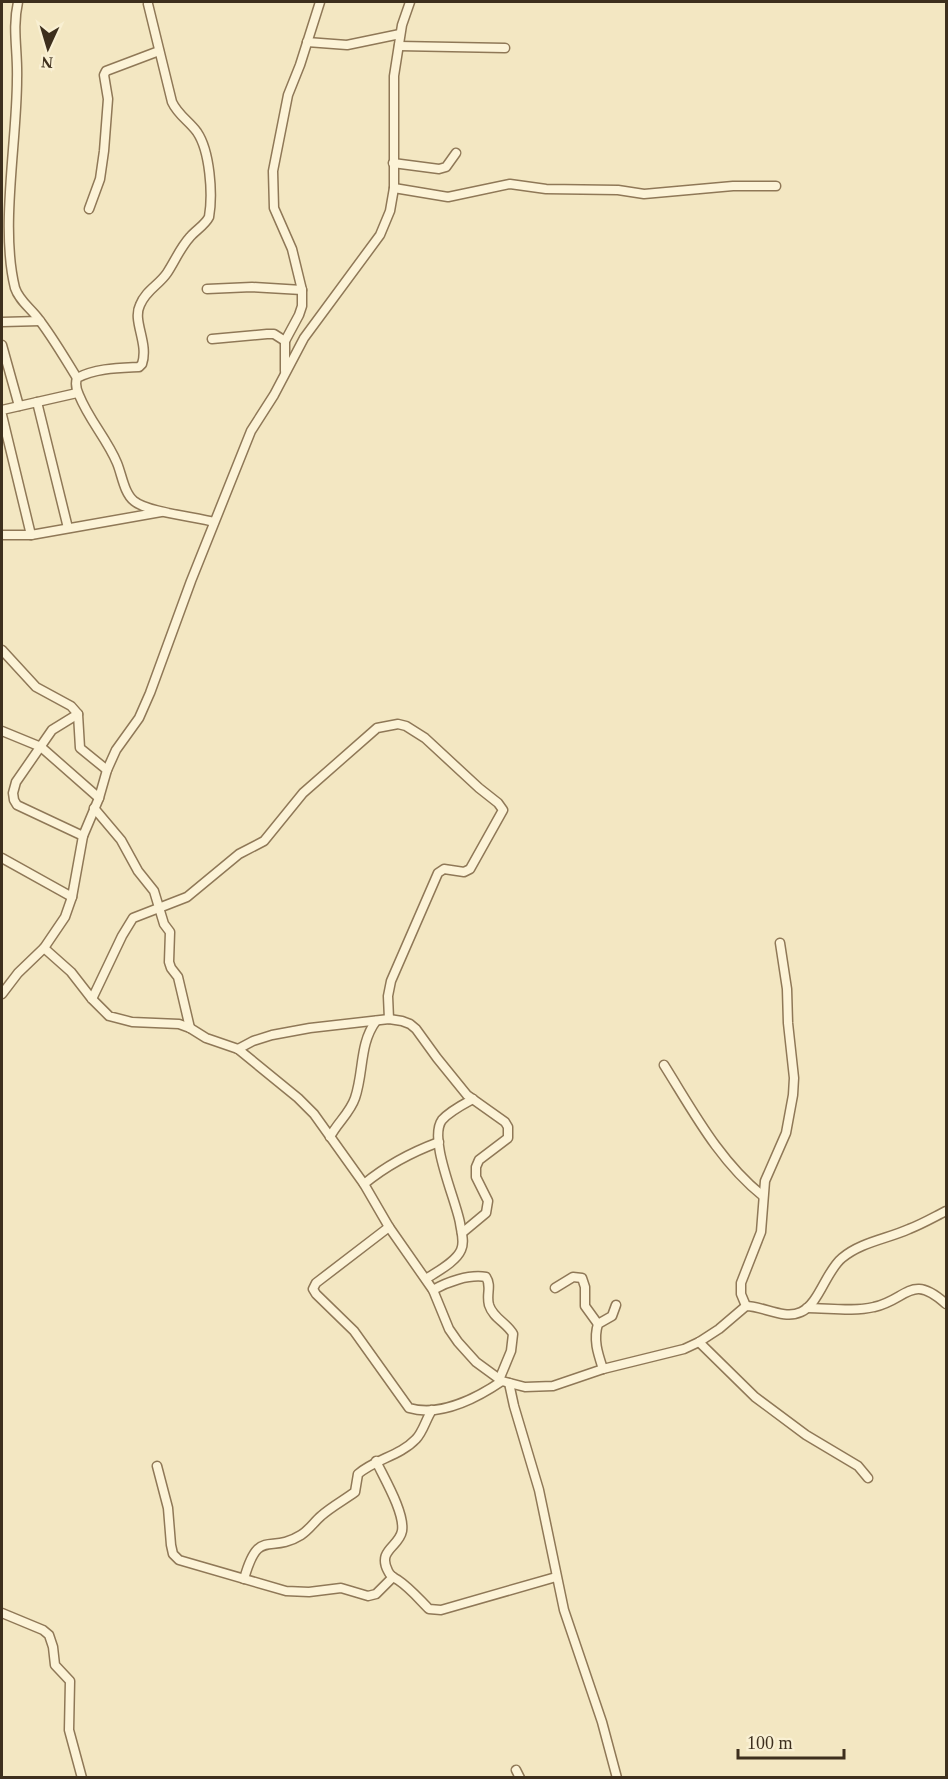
<svg xmlns="http://www.w3.org/2000/svg" width="948" height="1779" font-family="Georgia,serif">
	<style>
		.lines { fill: none; stroke-linecap: round; stroke-linejoin: round }
		.minor-casing { stroke: #8f7857; stroke-width: 11 }
		.minor { stroke: #fcf3d7; stroke-width: 8 }
	</style>
	<rect width="100%" height="100%" fill="#f3e7c2"/>
	<g class="lines">
		<g class="minor-casing">
			<g id="minor">
				<path d="M18,2C12,29 18,51 17,79C17,142 0,228 15,288C19,300 29,307 37,317C52,336 64,357 77,378"/>
				<path d="M148,4L172,102C178,115 189,121 197,132C210,151 213,194 209,217C205,225 196,230 190,237C180,248 175,261 167,273C159,285 146,290 140,305C132,321 149,343 142,364L139,367C119,368 96,368 77,378C75,384 76,389 79,395C89,420 107,439 117,463C122,475 124,493 134,501C147,512 196,517 214,522"/>
				<polyline points="307,42 347,45 400,34"/>
				<polyline points="399,46 505,48"/>
				<polyline points="393,163 439,169 446,167 456,153"/>
				<polyline points="394,188 448,197 510,184 546,189 618,190 644,194 733,186 776,186"/>
				<polyline points="89,209 100,179 104,151 108,99 104,75 106,71 159,51"/>
				<polyline points="207,289 252,287 302,290"/>
				<polyline points="2,322 40,321"/>
				<polyline points="212,339 267,334 274,334 285,341"/>
				<polyline points="2,345 19,406"/>
				<polyline points="285,371 285,341 299,315 302,306 302,290 292,249 274,208 273,171 288,95 300,65 320,2"/>
				<polyline points="37,402 68,528"/>
				<polyline points="2,410 77,393"/>
				<polyline points="2,415 31,535"/>
				<polyline points="2,535 31,535 161,512"/>
				<polyline points="2,650 36,687 71,706 78,714 80,748 107,770"/>
				<polyline points="78,714 52,730 16,782 13,793 14,800 17,805 83,836"/>
				<polyline points="2,731 41,747 99,798"/>
				<polyline points="94,808 121,840 138,871 154,891 164,924 170,932 169,962 171,968 178,977 190,1028"/>
				<polyline points="2,858 72,897"/>
				<path d="M44,948L71,972L92,999L109,1016L132,1022L179,1024L190,1028L206,1038L238,1049L298,1098L314,1114L364,1184L389,1227L433,1290L449,1329L458,1342L476,1362L502,1381L525,1387L553,1386L603,1369L684,1349L699,1342L719,1329L746,1306C763,1306 784,1320 801,1312C819,1304 826,1271 842,1258C861,1242 887,1239 909,1229C922,1224 934,1217 946,1211"/>
				<polyline points="2,994 18,973 44,948 65,917 72,897 83,836 99,798 107,770 116,750 139,718 150,693 191,581 251,431 274,395 304,338 380,235 390,211 394,188 394,76 402,25 410,2"/>
				<polyline points="92,999 122,936 133,918 187,897 239,854 264,841 303,793 377,728 398,724 406,726 425,738 479,788 498,803 503,810 470,869 464,872 444,869 438,873 391,981 388,996 389,1019"/>
				<polyline points="238,1049 253,1041 272,1035 310,1028 389,1019 402,1021 410,1024 416,1029 437,1058 467,1095 505,1122 508,1127 508,1138 479,1160 476,1167 476,1177 488,1201 486,1213 462,1233"/>
				<path d="M664,1065C693,1111 719,1161 763,1196"/>
				<path d="M330,1137C337,1123 350,1113 355,1098C364,1072 359,1044 376,1021"/>
				<path d="M364,1184C387,1165 412,1152 439,1142"/>
				<path d="M389,1227L316,1283L313,1289L316,1294L354,1331L409,1408C440,1417 477,1398 502,1381"/>
				<path d="M426,1279C436,1272 456,1262 461,1250C465,1242 461,1231 460,1223C456,1200 428,1139 442,1120C450,1111 462,1105 473,1099"/>
				<polyline points="555,1288 573,1277 582,1278 585,1287 585,1306 598,1324"/>
				<path d="M433,1290C447,1282 469,1274 486,1277C492,1286 486,1294 489,1305C493,1318 507,1323 513,1334L511,1351L499,1380"/>
				<polyline points="746,1306 741,1294 741,1283 761,1232 765,1181 786,1133 793,1095 794,1078 788,1023 787,989 780,943"/>
				<path d="M807,1308C829,1308 853,1312 874,1307C907,1300 911,1272 946,1304"/>
				<polyline points="699,1342 755,1397 806,1435 858,1466 868,1478"/>
				<path d="M603,1369C598,1354 593,1340 598,1324L612,1316L616,1305"/>
				<polyline points="509,1383 514,1406 539,1490 564,1610 602,1722 617,1778"/>
				<path d="M376,1461C384,1478 405,1513 402,1531C399,1547 377,1550 388,1571C390,1576 394,1578 398,1580C410,1588 419,1599 429,1609L441,1610L556,1577"/>
				<polyline points="157,1466 168,1508 171,1545 173,1554 179,1560 286,1591 309,1592 341,1588 368,1596 376,1594 393,1577"/>
				<path d="M244,1579C259,1526 269,1555 301,1535C309,1530 314,1522 321,1516C331,1507 344,1500 355,1492L358,1474C375,1459 400,1456 416,1439C423,1432 426,1419 432,1410"/>
				<polyline points="2,1613 43,1630 49,1635 53,1647 55,1665 70,1681 69,1730 82,1778"/>
				<polyline points="516,1770 520,1778"/>
			</g>
		</g>
		<use href="#minor" class="minor"/>
	</g>
	<rect width="948" height="1779" fill="none" stroke="#3d2f1d" stroke-width="6"/>
	<g transform="translate(48 48) rotate(184)" stroke="#f9f0d3" stroke-width="4.5" paint-order="stroke">
	<path d="M0-4.5L10 22L0 15L-10 22Z" fill="#3d2f1d"/>
	<text y="-9" font-size="16" font-weight="bold" text-anchor="middle" fill="#3d2f1d">N</text>
	</g>
	<path d="M738 1749v9h106v-9" fill="none" stroke="#3d2f1d" stroke-width="3"/>
	<text x="747" y="1749" font-size="18" fill="#3d2f1d" stroke="#f9f0d3" stroke-width="4.5" paint-order="stroke">100 m</text>
</svg>
